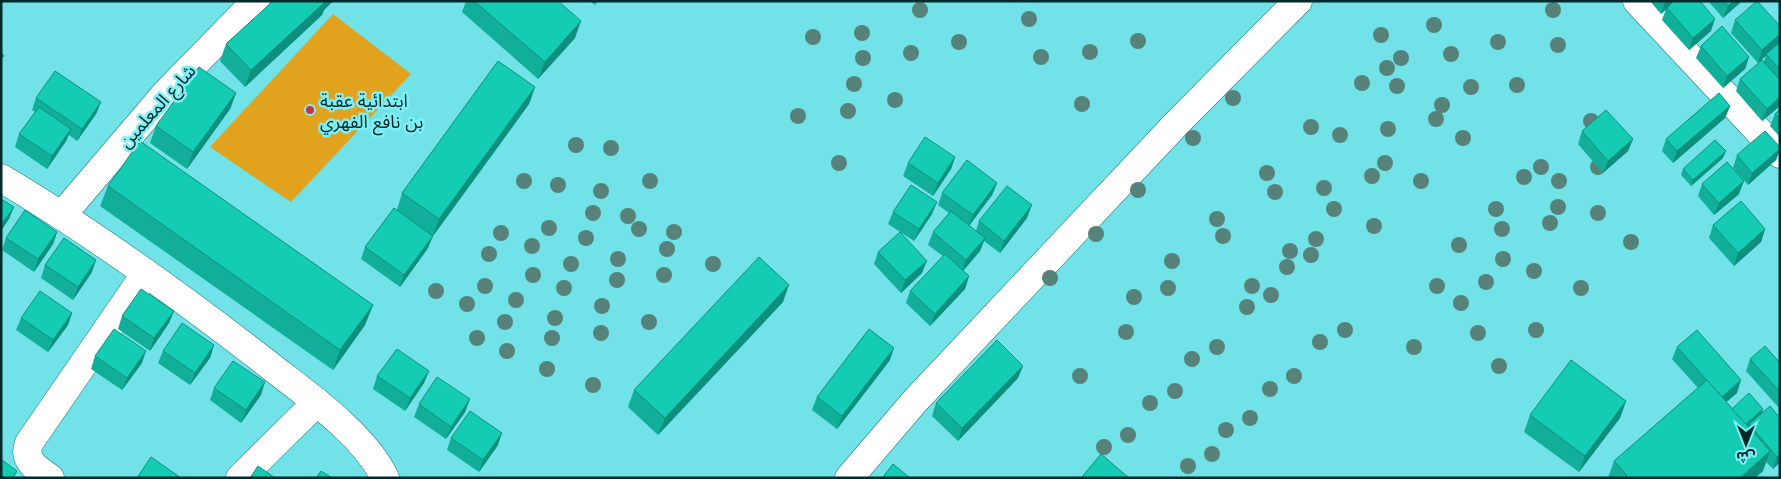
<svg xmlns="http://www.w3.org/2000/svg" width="1781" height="479" font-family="Quicksand,'Noto Sans Arabic',sans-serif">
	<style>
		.garden { fill: #e1a21e }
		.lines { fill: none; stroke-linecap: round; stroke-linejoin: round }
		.street-casing { stroke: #1b7b7f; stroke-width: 29 }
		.secondary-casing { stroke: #1b7b7f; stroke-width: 29 }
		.street { stroke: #fff; stroke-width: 28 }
		.secondary { stroke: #fff; stroke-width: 28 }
		.tree { fill: #568279 }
		.wall { fill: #11af9a }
		.shaded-wall { fill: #0e8f7d }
		.building { fill: #14ccb3; stroke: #0e8f7d }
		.poi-dot { fill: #c43444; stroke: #7ef0f5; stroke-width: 2 }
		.labels { text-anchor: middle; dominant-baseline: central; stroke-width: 5; stroke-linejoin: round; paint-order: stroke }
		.poi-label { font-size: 18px; fill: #01282a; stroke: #7ef0f5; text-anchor: start }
		.street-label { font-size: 18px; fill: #01282a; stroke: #7ef0f5 }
	</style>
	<rect width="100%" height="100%" fill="#70e2e8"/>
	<polygon class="garden" points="333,14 411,74 291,202 210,147"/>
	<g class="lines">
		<g class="street-casing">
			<g id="street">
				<polyline points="1637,1 1780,154"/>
				<polyline points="62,215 166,93 256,1"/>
				<path d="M50,478C37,469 22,460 29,443L146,273"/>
				<polyline points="240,478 317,402"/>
				<polyline points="849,478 915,401 1177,123 1298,1"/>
			</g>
		</g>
		<g class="secondary-casing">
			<path id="secondary" d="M1,178C95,234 183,298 269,365C307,395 364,434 385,478"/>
		</g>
		<use href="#street" class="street"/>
		<use href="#secondary" class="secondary"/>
	</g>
	<g class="tree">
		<circle cx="920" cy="10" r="8"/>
		<circle cx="1553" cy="10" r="8"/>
		<circle cx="1029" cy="19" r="8"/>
		<circle cx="1434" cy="25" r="8"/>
		<circle cx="862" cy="33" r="8"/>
		<circle cx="1381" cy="35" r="8"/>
		<circle cx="813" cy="37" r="8"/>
		<circle cx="1138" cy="41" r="8"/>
		<circle cx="959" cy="42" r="8"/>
		<circle cx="1498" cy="42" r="8"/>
		<circle cx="1558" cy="45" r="8"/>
		<circle cx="1090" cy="52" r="8"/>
		<circle cx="911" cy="53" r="8"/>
		<circle cx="1451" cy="54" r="8"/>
		<circle cx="1041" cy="57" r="8"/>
		<circle cx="863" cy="58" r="8"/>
		<circle cx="1401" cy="58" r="8"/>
		<circle cx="1387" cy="68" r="8"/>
		<circle cx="1362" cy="83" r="8"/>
		<circle cx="854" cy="84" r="8"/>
		<circle cx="1517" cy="85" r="8"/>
		<circle cx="1397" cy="86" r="8"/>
		<circle cx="1471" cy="87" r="8"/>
		<circle cx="1233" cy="98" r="8"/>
		<circle cx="895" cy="100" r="8"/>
		<circle cx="1082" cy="104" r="8"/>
		<circle cx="1442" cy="105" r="8"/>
		<circle cx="848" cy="111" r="8"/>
		<circle cx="798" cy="116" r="8"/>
		<circle cx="1436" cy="119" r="8"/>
		<circle cx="1591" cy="121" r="8"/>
		<circle cx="1311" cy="127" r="8"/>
		<circle cx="1388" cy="129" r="8"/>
		<circle cx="1340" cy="135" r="8"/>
		<circle cx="1193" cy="138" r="8"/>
		<circle cx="1463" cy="138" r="8"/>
		<circle cx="576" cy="145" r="8"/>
		<circle cx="611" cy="148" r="8"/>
		<circle cx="839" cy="163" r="8"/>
		<circle cx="1385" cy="163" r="8"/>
		<circle cx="1541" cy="167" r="8"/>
		<circle cx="1598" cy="167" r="8"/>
		<circle cx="1267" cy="173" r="8"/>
		<circle cx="1372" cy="176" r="8"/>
		<circle cx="1524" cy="177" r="8"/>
		<circle cx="524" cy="181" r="8"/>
		<circle cx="650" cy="181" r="8"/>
		<circle cx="1421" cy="181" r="8"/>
		<circle cx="1559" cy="181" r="8"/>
		<circle cx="558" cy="185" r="8"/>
		<circle cx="1324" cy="188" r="8"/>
		<circle cx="1138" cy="190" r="8"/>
		<circle cx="601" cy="191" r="8"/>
		<circle cx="1275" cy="192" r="8"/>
		<circle cx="1558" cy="207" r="8"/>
		<circle cx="1334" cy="209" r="8"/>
		<circle cx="1496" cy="209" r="8"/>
		<circle cx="593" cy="213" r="8"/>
		<circle cx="1598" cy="213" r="8"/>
		<circle cx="628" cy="216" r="8"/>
		<circle cx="1217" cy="219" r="8"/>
		<circle cx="1550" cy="223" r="8"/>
		<circle cx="1374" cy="226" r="8"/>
		<circle cx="549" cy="228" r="8"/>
		<circle cx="639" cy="229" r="8"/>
		<circle cx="1502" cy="229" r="8"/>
		<circle cx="674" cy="232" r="8"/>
		<circle cx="501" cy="233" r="8"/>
		<circle cx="1096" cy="234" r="8"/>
		<circle cx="1223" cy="236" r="8"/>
		<circle cx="586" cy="238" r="8"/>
		<circle cx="1316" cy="239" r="8"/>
		<circle cx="1631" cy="242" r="8"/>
		<circle cx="1459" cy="245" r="8"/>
		<circle cx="532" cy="246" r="8"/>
		<circle cx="667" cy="249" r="8"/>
		<circle cx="1290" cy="251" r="8"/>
		<circle cx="489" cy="254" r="8"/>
		<circle cx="1311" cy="255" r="8"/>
		<circle cx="618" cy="259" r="8"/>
		<circle cx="1503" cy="259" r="8"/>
		<circle cx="1172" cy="261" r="8"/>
		<circle cx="571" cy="264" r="8"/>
		<circle cx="713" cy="264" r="8"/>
		<circle cx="1287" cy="267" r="8"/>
		<circle cx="1534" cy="271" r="8"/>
		<circle cx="533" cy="275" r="8"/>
		<circle cx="664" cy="275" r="8"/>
		<circle cx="1050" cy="278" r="8"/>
		<circle cx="617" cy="280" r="8"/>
		<circle cx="1486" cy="282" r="8"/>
		<circle cx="485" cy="286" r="8"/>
		<circle cx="1252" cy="286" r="8"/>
		<circle cx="1437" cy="286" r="8"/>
		<circle cx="564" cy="288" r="8"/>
		<circle cx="1168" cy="288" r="8"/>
		<circle cx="1581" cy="288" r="8"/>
		<circle cx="436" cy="291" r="8"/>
		<circle cx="1271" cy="295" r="8"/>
		<circle cx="1134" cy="297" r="8"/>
		<circle cx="516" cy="300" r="8"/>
		<circle cx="1461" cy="303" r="8"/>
		<circle cx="467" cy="304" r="8"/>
		<circle cx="602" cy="306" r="8"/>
		<circle cx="1247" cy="307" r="8"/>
		<circle cx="555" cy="318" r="8"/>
		<circle cx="505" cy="322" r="8"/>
		<circle cx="649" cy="322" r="8"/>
		<circle cx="1345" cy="330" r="8"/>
		<circle cx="1536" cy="330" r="8"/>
		<circle cx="1126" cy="332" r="8"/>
		<circle cx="601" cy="333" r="8"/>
		<circle cx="1478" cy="333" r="8"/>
		<circle cx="477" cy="338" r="8"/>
		<circle cx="552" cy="338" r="8"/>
		<circle cx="1320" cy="342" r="8"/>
		<circle cx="1217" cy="347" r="8"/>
		<circle cx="1414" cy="347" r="8"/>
		<circle cx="507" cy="351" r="8"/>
		<circle cx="1192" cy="359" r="8"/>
		<circle cx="1499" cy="366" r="8"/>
		<circle cx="547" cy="369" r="8"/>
		<circle cx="1080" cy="376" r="8"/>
		<circle cx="1294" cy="376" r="8"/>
		<circle cx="593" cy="385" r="8"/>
		<circle cx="1270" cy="389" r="8"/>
		<circle cx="1175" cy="391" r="8"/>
		<circle cx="1150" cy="403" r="8"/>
		<circle cx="1250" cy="418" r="8"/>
		<circle cx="1226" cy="430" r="8"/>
		<circle cx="1128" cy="435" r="8"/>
		<circle cx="1104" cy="447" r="8"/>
		<circle cx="1212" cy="454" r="8"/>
		<circle cx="1188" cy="466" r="8"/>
	</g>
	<g class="wall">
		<polygon points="273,1 333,1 324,10 322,15 245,87 220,61 226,44"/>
		<polygon points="466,1 558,1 575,38 538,79 462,12"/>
		<polygon points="590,1 598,1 595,5"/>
		<polygon points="1650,1 1700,1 1711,31 1689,50 1662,20 1666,9 1661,14"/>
		<polygon points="1708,1 1742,1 1723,18"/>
		<polygon points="1735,20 1780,26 1780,106 1762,121 1736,91 1740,79 1764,61 1766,56 1758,63 1731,33"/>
		<polygon points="1701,46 1749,57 1745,69 1723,88 1696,58"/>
		<polygon points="535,87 529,104 433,236 432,235 428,248 400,287 361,259 365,247 397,210 402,193"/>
		<polygon points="236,93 230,109 187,169 150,143 156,126"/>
		<polygon points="36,98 101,102 96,114 77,141 69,135 66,141 47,169 15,147 19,134 35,112 32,110"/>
		<polygon points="1730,106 1725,118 1673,163 1662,151 1666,139"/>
		<polygon points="1780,109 1780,137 1770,126 1775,114"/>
		<polygon points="1582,131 1633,139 1628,151 1603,173 1578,144"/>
		<polygon points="1780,147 1780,150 1776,160 1748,185 1733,168 1737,155"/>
		<polygon points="955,157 951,169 933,196 903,176 908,163"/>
		<polygon points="1723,158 1691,186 1681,175 1683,169"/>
		<polygon points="997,183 992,195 969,226 976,231 979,221 1027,218 1000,253 984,241 980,251 963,271 969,276 965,289 930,326 906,303 910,291 943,256 928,245 933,232 949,213 938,205 942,193"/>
		<polygon points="1702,184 1739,194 1714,215 1698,196"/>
		<polygon points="108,186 373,305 365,325 333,370 100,206"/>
		<polygon points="893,212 932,214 914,241 888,224"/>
		<polygon points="1713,225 1765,229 1761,242 1734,266 1709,238"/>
		<polygon points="57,232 53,244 34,272 2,250 6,238"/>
		<polygon points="878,252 922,273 901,293 874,264"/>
		<polygon points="45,265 92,272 73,300 41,278"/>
		<polygon points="783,302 658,435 628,407 634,390"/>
		<polygon points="174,311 169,323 150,351 118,329 122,316"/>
		<polygon points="72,313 68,325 48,352 16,330 21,318"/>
		<polygon points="214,345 210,358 190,385 158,363 163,351"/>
		<polygon points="1677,347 1737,393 1726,402 1732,409 1762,413 1780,462 1773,469 1766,462 1763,471 1755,478 1608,478 1614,461 1698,388 1672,359"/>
		<polygon points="95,356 142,363 122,390 91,369"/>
		<polygon points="1750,359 1780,363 1780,409 1746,371"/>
		<polygon points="890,360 837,429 812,410 817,397"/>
		<polygon points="429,371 424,383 405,411 373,389 377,376"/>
		<polygon points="1018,378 958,441 932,416 936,403"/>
		<polygon points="214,388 261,395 241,423 210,400"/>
		<polygon points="470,399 465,412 446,439 414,417 419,404"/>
		<polygon points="1626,401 1620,418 1579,472 1524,432 1530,415"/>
		<polygon points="451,438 498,445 479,472 447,450"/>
	</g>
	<g class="shaded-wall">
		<polygon points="326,1 333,1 324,10 322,15 245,87 251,70"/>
		<polygon points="1665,1 1675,1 1661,14"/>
		<polygon points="1733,1 1742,1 1723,18 1728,6"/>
		<polygon points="1715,19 1711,31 1689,50 1693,38"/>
		<polygon points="581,21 575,38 538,79 545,62"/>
		<polygon points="1780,34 1779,43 1758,63 1762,50"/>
		<polygon points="1749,57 1745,69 1723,88 1727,76"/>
		<polygon points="535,87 529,104 433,236 439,219"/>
		<polygon points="236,93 230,109 187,169 193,152"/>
		<polygon points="1780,97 1780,106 1762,121 1767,109"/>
		<polygon points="101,102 96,114 77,141 82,129"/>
		<polygon points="1730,106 1725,118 1673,163 1677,151"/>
		<polygon points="71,129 66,141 47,169 52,156"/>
		<polygon points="1633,139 1628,151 1603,173 1608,161"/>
		<polygon points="1780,149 1776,160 1748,185 1752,173"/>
		<polygon points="1726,151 1723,158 1691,186 1693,180"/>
		<polygon points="955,157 951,169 933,196 938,183"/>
		<polygon points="1744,181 1739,194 1714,215 1719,203"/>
		<polygon points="997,183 992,195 968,227 973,215"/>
		<polygon points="937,202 932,214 914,241 919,229"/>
		<polygon points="1032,205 1027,218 1000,253 1004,241"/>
		<polygon points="14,207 9,219 1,231 1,225"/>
		<polygon points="1765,229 1761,242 1734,266 1738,253"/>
		<polygon points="57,232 53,244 34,272 38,259"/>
		<polygon points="433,236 428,248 400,287 404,275"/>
		<polygon points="985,238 980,251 962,272 966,260"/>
		<polygon points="96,260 92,272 73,300 78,287"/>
		<polygon points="927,261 922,273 901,293 905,280"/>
		<polygon points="969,276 965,289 930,326 935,314"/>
		<polygon points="789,285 783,302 658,435 665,418"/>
		<polygon points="373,305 365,325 333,370 340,350"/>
		<polygon points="174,311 169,323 150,351 154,338"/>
		<polygon points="72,313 68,325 48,352 53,340"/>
		<polygon points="214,345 210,358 190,385 195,373"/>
		<polygon points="894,348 890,360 837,429 842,416"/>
		<polygon points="146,351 142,363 122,390 127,378"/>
		<polygon points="1023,366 1018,378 958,441 962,428"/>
		<polygon points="429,371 424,383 405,411 410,398"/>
		<polygon points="1741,380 1737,393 1717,410 1722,397"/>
		<polygon points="265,382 261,395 241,423 246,410"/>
		<polygon points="470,399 465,412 446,439 451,427"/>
		<polygon points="1626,401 1620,418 1579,472 1585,456"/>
		<polygon points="1763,409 1761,416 1749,424 1748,427 1744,426"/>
		<polygon points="502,433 498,445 479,472 483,460"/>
		<polygon points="1770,451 1763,471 1755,478 1740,478"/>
		<polygon points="1780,454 1780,462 1773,469 1777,457"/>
	</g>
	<g class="building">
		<polygon points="273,1 326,1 251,70 226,44"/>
		<polygon points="474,1 558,1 581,21 545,62"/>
		<polygon points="1674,1 1700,1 1715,19 1693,38 1667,8"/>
		<polygon points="1724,1 1733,1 1728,6"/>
		<polygon points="1757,1 1780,26 1780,34 1762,50 1735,20"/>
		<polygon points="1722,26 1749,57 1727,76 1701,46"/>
		<polygon points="1780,42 1780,70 1766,54"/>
		<polygon points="1,52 4,56 1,58"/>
		<polygon points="1762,60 1780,80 1780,97 1767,109 1740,79"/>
		<polygon points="498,61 535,87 439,219 402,193"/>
		<polygon points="199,67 236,93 193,152 156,126"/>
		<polygon points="55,71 101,102 82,129 36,98"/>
		<polygon points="1719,93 1730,106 1677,151 1666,139"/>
		<polygon points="39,107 71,129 52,156 19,134"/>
		<polygon points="1780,109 1780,119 1775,114"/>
		<polygon points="1606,110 1633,139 1608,161 1582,131"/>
		<polygon points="1765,131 1780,147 1780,149 1752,173 1737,155"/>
		<polygon points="925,137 955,157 938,183 908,163"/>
		<polygon points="1715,140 1726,151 1693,180 1683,169"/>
		<polygon points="140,141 373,305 340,350 108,186"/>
		<polygon points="967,160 997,183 973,215 942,193"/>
		<polygon points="1727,162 1744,181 1719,203 1702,184"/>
		<polygon points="911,185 937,202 919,229 893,212"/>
		<polygon points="1007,186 1032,205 1004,241 979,221"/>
		<polygon points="1,199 14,207 1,225"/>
		<polygon points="1741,201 1765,229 1738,253 1713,225"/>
		<polygon points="394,208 433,236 404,275 365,247"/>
		<polygon points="25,210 57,232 38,259 6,238"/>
		<polygon points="951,211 985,238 966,260 933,232"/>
		<polygon points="900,232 927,261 905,280 878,252"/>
		<polygon points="64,238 96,260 78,287 45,265"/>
		<polygon points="945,254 969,276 935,314 910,291"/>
		<polygon points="759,257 789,285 665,418 634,390"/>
		<polygon points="141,289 174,311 154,338 122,316"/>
		<polygon points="40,291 72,313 53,340 21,318"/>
		<polygon points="182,323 214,345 195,373 163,351"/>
		<polygon points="114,329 146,351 127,378 95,356"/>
		<polygon points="869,329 894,348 842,416 817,397"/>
		<polygon points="1697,330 1741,380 1722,397 1677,347"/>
		<polygon points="997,340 1023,366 962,428 936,403"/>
		<polygon points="1765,346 1780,363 1780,392 1750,359"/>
		<polygon points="397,349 429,371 410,398 377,376"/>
		<polygon points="1571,360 1626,401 1585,456 1530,415"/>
		<polygon points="233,361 265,382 246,410 214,388"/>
		<polygon points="437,377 470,399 451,427 419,404"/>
		<polygon points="1707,380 1770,451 1740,478 1629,478 1614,461"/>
		<polygon points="1749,393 1763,409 1746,424 1732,409"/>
		<polygon points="1770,406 1780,418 1780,454 1777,457 1749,424"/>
		<polygon points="470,411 502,433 483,460 451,438"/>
		<polygon points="1101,454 1129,478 1081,478"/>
		<polygon points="151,457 181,478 137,478"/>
		<polygon points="1,460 2,460 17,471 13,478 1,478"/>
		<polygon points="893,464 910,478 882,478"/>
		<polygon points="258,466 275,478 250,478"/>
		<polygon points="321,471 332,478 316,478"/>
	</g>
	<circle class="poi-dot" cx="310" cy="110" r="5"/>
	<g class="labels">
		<g class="poi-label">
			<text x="320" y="100">ابتدائية عقبة<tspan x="320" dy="21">بن نافع الفهري</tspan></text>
		</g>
		<g class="street-label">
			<text transform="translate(157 106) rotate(-48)">شارع المعلمين</text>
		</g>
	</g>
	<rect width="1781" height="479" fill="none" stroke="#01282a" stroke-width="5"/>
	<g transform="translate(1746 444) rotate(180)" stroke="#7ef0f5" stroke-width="4" paint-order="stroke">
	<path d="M0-4L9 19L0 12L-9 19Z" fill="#01282a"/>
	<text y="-8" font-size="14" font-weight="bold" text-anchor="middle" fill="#01282a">ش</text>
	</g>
</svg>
